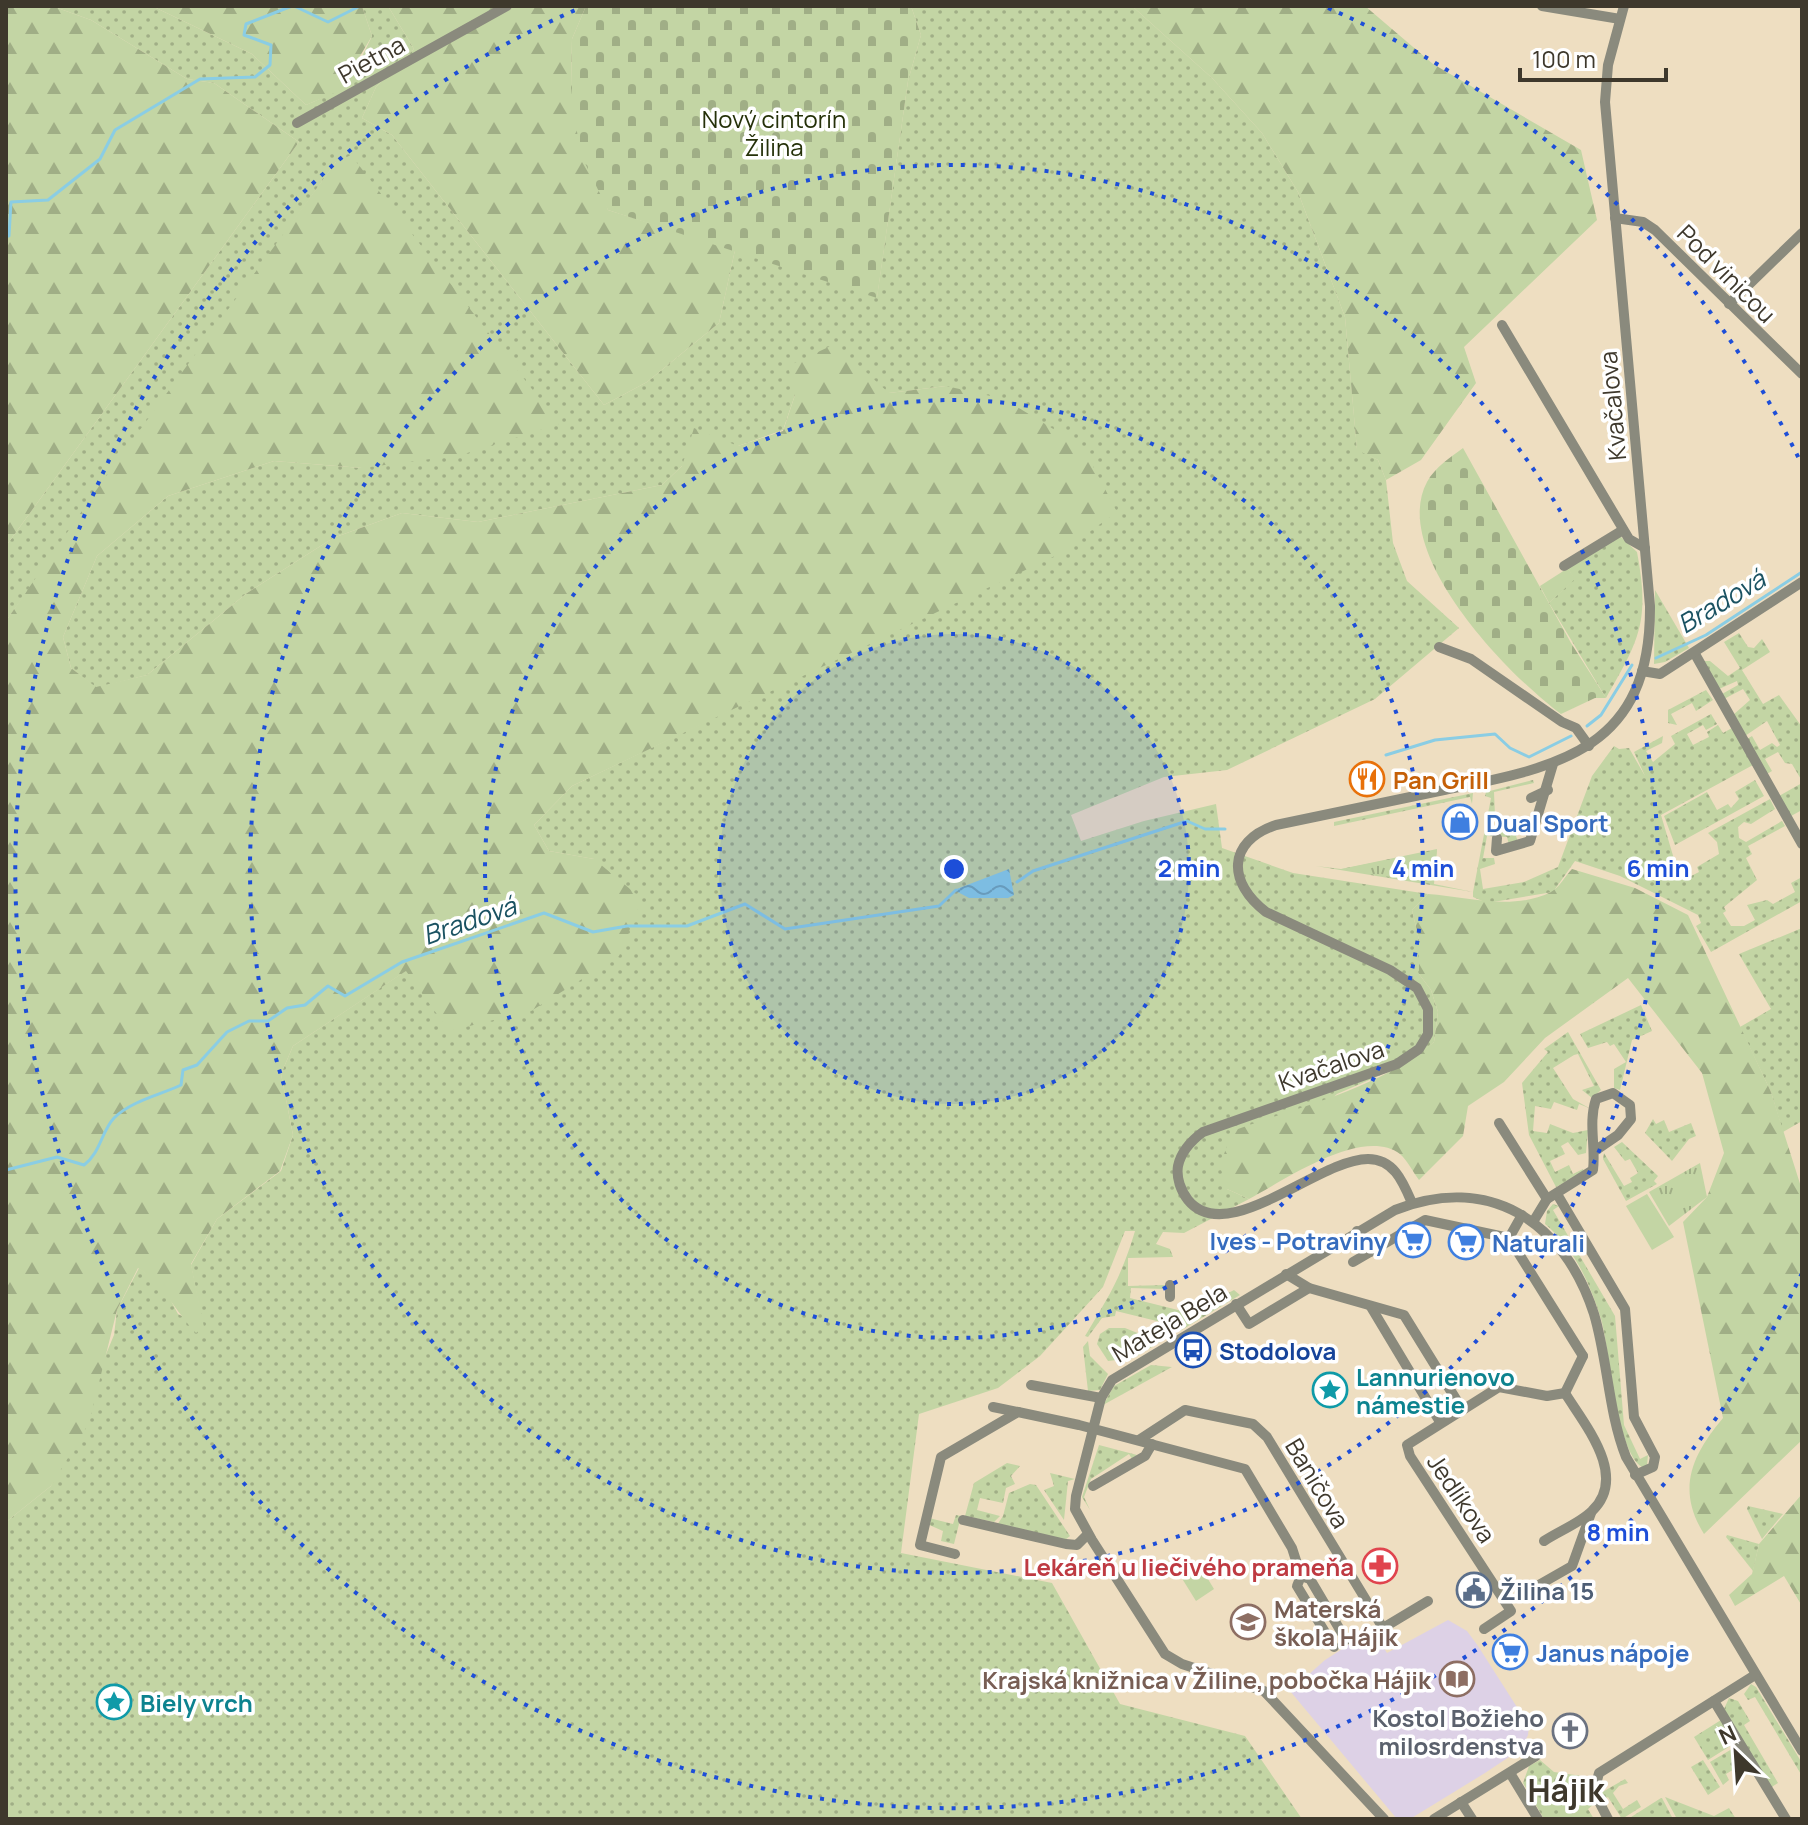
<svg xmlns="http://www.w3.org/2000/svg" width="1808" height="1825" font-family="Manrope,sans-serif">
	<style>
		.education { fill: #ddd1e6 }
		.grass { fill: url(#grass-dots) }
		.forest { fill: url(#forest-firs) }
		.cemetery { fill: url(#cemetery-stones) }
		.park { fill: url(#park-tufts) }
		.pitch { fill: #c3d5a4 }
		.water { fill: url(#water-waves) }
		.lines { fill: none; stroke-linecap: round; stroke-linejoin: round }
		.stream { stroke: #8acde4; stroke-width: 3 }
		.minor { stroke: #8a8a7d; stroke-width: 10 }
		.ring { fill: none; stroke: #1d4ed8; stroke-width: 4; stroke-dasharray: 4 8 }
		.labels { text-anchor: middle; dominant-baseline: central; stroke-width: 7; stroke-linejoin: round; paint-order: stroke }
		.street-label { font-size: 24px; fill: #3e382c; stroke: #fff }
		.park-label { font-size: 24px; fill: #253109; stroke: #fff }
		.food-label { font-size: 24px; font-weight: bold; fill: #c56008; stroke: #fff; text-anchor: start }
		.shop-label { font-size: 24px; font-weight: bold; fill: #366cbe; stroke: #fff; text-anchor: start }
		.transit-label { font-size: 24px; font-weight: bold; fill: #164399; stroke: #fff; text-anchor: start }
		.culture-label { font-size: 24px; font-weight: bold; fill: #0d838f; stroke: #fff; text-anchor: start }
		.health-label { font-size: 24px; font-weight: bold; fill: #be3a42; stroke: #fff; text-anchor: end }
		.service-label { font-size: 24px; font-weight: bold; fill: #4e5e75; stroke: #fff; text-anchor: start }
		.education-label { font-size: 24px; font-weight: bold; fill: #785e54; stroke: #fff; text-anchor: start }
		.worship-label { font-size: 24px; font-weight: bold; fill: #5b616d; stroke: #fff; text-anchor: end }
		.water-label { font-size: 26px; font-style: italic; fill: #1a5262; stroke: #fff }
		.district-label { font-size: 32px; font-weight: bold; fill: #3e382c; stroke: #fff }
		.centre { fill: #1d4ed8; stroke: #fff; stroke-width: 4 }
		.ring-label { font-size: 24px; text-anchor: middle; font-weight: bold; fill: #1d4ed8; stroke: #fff; stroke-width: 7; stroke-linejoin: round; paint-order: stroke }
	</style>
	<defs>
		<pattern id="grass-dots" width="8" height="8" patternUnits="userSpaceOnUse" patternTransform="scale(2)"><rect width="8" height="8" fill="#c3d5a4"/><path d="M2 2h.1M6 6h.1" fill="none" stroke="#a0ae86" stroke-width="1.8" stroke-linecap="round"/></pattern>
		<pattern id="forest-firs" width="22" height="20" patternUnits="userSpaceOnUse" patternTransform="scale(2)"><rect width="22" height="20" fill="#c3d5a4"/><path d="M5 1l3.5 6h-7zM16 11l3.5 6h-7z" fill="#a0ae86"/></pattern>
		<pattern id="cemetery-stones" width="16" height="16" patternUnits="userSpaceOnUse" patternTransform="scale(2)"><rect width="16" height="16" fill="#c3d5a4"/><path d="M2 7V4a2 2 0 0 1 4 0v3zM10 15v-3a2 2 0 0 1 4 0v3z" fill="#a0ae86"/></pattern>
		<pattern id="park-tufts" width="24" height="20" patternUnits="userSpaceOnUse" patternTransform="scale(2)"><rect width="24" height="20" fill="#c3d5a4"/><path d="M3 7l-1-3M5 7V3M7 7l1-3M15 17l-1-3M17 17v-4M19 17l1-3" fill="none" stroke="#a0ae86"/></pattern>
		<pattern id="water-waves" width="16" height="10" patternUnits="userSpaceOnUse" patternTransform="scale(2)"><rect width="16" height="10" fill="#8acde4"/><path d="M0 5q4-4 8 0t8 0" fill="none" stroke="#72a7b9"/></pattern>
	</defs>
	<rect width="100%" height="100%" fill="#eedec1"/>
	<polygon class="education" points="1448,1620 1467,1631 1478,1646 1529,1726 1528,1735 1521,1749 1485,1773 1410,1819 1397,1819 1290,1691 1325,1660 1372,1630 1387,1653"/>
	<g class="grass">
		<path d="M52,6H152L252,54L306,105C350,87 352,77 372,36L362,6H388L414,49L376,87L362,118L392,135L604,405L647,382L719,323L735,250L877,297L908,81L921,35L911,6H1132L1212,78L1262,133L1298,192L1345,317L1357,449L1378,460L1386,480L1393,543L1407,581L1459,628L1375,699L1227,770L1164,777L1071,815L1081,841L1144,821L1216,804L1222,848L1293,873L1428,894L1412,910L1419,940V974L1431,990L1438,1012L1434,1042L1413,1061L1337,1094L1227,1189L1249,1199L1184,1233L1163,1232L1156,1244L1170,1249L1173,1257L1128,1258V1286L1165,1285V1289L1131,1288L1130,1298L1190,1313L1234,1290L1240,1295L1180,1331L1177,1326L1116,1311L1115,1316L1102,1318L1088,1337L1085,1336C1109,1296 1121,1278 1135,1231H1125L1103,1287L1040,1356L998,1388L919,1414L901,1553L1052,1583L1120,1704L1245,1736L1302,1819H6V1522L51,1486L114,1335L117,1310L139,1268L163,1286L178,1314L203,1327L191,1265L217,1219L281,1171L293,1135L281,1074L293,1046L407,970L594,859L549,851L534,825L572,786L819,667L946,386L889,393L795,395L783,430L682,466L662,485L478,522L402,513L333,538L247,593L147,675L96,688L71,668L63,637L97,556L168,496L274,461L362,468L336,162L6,621V546L299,142L214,83L187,79L91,20Z"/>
		<path d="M1620,536L1637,552C1650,621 1640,639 1606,698L1549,603L1574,579L1568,568Z"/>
		<polygon points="1655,590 1689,648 1665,662 1654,664"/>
		<polygon points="1739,633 1748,647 1754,648 1762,639 1770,652 1742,670 1763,704 1779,695 1802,727 1802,781 1792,764 1785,763 1778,752 1765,759 1772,771 1767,774 1747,739 1752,736 1760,750 1772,743 1777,747 1780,745 1767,721 1745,736 1733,715 1750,700 1743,689 1724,699 1722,694 1738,685 1737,681 1719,689 1703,661 1710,661 1728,676 1740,668 1724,642"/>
		<polygon points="1706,690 1713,700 1696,711 1692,703 1671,714 1677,725 1668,723 1668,710"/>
		<polygon points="1711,714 1717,724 1706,730 1703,725 1687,734 1693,745 1709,737 1707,732 1718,725 1723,733 1732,728 1753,765 1661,815 1674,859 1685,879 1699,872 1697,867 1719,854 1717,842 1708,833 1770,799 1775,809 1751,824 1744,822 1738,827 1739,838 1746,842 1782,821 1785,826 1748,846 1752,854 1746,858 1757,880 1724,907 1726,911 1723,913 1731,926 1744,926 1755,920 1747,905 1767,900 1773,904 1795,892 1791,883 1802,877 1802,901 1711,952 1696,926 1701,923 1698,915 1620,876 1575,861 1553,892 1487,903 1473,897 1473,892 1316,866 1341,869 1437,849 1434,884 1473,892 1491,798 1485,796 1486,792 1533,780 1534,783 1494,792 1495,816 1489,818 1488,830 1511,828 1514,834 1519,834 1516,836 1518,842 1509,845 1507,837 1487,836 1483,858 1494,858 1495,864 1480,869 1483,889 1524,882 1558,867 1592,776 1614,746 1619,749 1629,748 1645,776 1634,752 1663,736 1662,743 1646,751 1653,762 1675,744 1671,736"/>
		<polygon points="1755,780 1764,796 1675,845 1664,816 1707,792 1717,810 1728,804 1731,808 1739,799 1735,792"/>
		<polygon points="1802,783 1802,810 1791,816 1779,796"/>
		<polygon points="1473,793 1472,804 1470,797 1334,826 1334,822"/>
		<polygon points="1802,928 1802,1121 1783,1132 1771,1092 1740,1027 1771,1009 1739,954"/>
		<polygon points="1641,1005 1652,1031 1632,1040 1620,1090 1614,1088 1614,1069 1626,1062 1614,1044 1610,1046 1607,1042 1588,1048 1580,1034"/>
		<polygon points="1568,1032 1601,1090 1592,1098 1582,1090 1594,1086 1578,1054 1574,1055 1553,1068 1573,1099 1589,1108 1579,1104 1577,1110 1554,1102 1551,1109 1535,1106 1533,1131 1547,1133 1550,1124 1573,1133 1588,1130 1586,1153 1578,1155 1568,1142 1561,1146 1565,1154 1550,1161 1555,1172 1569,1165 1573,1174 1583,1169 1584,1172 1556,1187 1529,1135 1522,1083 1548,1052 1544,1049"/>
		<polygon points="1653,1119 1656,1124 1664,1120 1669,1132 1691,1123 1696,1136 1689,1139 1672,1161 1645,1133"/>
		<polygon points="1622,1142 1658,1176 1654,1181 1657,1184 1626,1201 1603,1159 1604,1153 1624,1186 1632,1182 1630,1178 1638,1173 1630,1159 1625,1161 1614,1147"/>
		<path d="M1553,1204L1559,1206L1553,1210L1615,1316L1624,1425L1640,1459L1648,1455L1647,1465L1642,1467C1616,1451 1610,1350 1601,1319C1590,1283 1574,1248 1545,1224L1547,1211Z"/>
		<polygon points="1109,1328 1125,1328 1160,1342 1134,1358 1108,1361 1097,1344 1100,1334"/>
		<polygon points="1088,1341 1090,1356 1108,1374 1100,1390 1088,1391 1083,1347"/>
		<polygon points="1151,1365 1172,1367 1103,1405 1114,1386"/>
		<polygon points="1099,1445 1137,1455 1132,1459 1129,1454 1091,1479 1084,1497 1090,1510 1082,1497"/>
		<polygon points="1007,1463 1020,1466 1011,1476 1015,1484 1006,1488 1003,1503 980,1498 977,1510 1000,1516 994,1522 965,1516 974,1483"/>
		<polygon points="1050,1473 1075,1479 1068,1481 1064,1520 1044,1490 1054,1486"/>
		<polygon points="1030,1484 1036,1485 1070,1536 1065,1540 997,1525 1003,1516 1009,1493"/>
		<polygon points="1748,1506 1783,1514 1762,1539 1747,1509"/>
		<polygon points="956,1515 961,1516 954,1544 941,1541 943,1531 927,1524 929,1518 953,1524"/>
		<polygon points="1727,1535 1759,1544 1753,1571 1726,1537"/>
		<polygon points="1751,1684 1756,1687 1802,1763 1802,1776 1755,1697 1748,1700 1744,1694"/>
		<polygon points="1729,1698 1738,1701 1750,1721 1744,1725 1778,1783 1770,1788 1724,1709"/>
		<polygon points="1721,1720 1735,1743 1708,1760 1694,1737"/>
		<polygon points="1737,1746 1746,1762 1726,1774 1729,1780 1723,1785 1710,1762"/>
		<polygon points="1540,1760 1554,1772 1589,1777 1587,1794 1594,1804 1588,1809 1594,1819 1544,1819 1523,1783 1529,1766"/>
		<polygon points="1703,1760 1720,1787 1708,1795 1691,1767"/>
		<polygon points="1625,1779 1628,1783 1619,1786 1613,1793 1623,1809 1637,1800 1641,1807 1622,1819 1608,1797 1602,1800 1599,1794"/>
		<polygon points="1665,1797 1714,1816 1729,1808 1736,1819 1677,1819"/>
		<polygon points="1662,1798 1673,1819 1628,1819 1661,1798"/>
	</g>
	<g class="forest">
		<polygon points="6,6 52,6 91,20 187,79 214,83 299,142 6,546"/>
		<polygon points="152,6 362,6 372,36 339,91 306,105 252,54"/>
		<polygon points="388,6 586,6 572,39 571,88 608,210 735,250 719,323 647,382 604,405 392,135 362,118 376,87 414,49"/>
		<polygon points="1132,6 1365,6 1433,64 1581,150 1597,220 1464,347 1476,383 1421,460 1386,480 1378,460 1357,450 1345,317 1298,192 1262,133 1212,78"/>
		<path d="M351,155L559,424L461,455L362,468L274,461L168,496L97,556L63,637L71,668L96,687L147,675L247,593L333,538L402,513L478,522L662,485L682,466L694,428L738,446L783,431L795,395L788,366L835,344L889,393L946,386L1004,399L1083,447L1117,512L1057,555L572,786L534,825L549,851L594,859L642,899L619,956L531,1011L449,1031L406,971L293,1046L281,1074L293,1135L280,1171L217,1219L191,1264L204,1327L196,1333C175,1311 164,1285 138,1268L117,1310L89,1423L51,1486L6,1522V621L104,479L336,162Z"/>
		<polygon points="1568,568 1575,579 1549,603 1540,586"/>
		<path d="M1572,869L1635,888L1688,915L1771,1092L1802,1190V1440L1704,1534C1676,1489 1692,1455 1723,1418L1683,1222L1707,1197L1724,1153L1702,1073L1628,978L1545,1038L1504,1082L1468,1106L1463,1136L1419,1180C1413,1172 1407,1160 1400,1154C1362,1126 1285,1180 1249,1199L1227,1189L1220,1166L1232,1131C1296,1108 1383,1087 1434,1042L1438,1012L1431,990L1419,974V940L1412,910L1428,894C1468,897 1513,911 1551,892C1559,888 1566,875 1572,869Z"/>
		<polygon points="1802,1494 1802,1606 1784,1576 1735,1606 1729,1595 1752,1574 1759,1544"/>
	</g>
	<g class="cemetery">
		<polygon points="586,6 911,6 921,35 908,81 877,298 608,210 580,153 571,88 572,39"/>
		<path d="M1463,448L1571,643L1606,698H1595L1561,714C1509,676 1389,553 1427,482C1435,467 1451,457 1463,448Z"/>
	</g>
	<g class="park">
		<polygon points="1437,850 1432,884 1342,869"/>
		<polygon points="1700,1163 1707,1197 1669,1226 1649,1192"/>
	</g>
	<g class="pitch">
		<polygon points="1647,1194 1674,1237 1652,1250 1626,1206"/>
		<polygon points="1197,1561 1214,1589 1196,1601 1178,1572"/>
	</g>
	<polygon class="water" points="1009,869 1014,895 1008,898 969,898 954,890"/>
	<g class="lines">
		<g class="stream">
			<polyline points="294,6 328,22 360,6"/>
			<polyline points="6,236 9,236 11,202 48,200 100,159 115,130 200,79 255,77 270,65 271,45 244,35 246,24 292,6"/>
			<polyline points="1656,658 1706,635 1802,572"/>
			<polyline points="1587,726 1601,715 1632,665"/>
			<polyline points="1386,755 1435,740 1495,734 1510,748 1529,757 1571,736"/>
			<polyline points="1017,882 1033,871 1187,821 1205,829 1225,829"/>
			<path d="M6,1170L57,1157L84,1165C101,1152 101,1132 114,1118C131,1101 160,1095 181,1085L183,1070L197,1065L227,1032L249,1021H268L287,1008L305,1005L328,986L345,996L402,962L544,913L593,932L627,926H687L745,904L785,929L939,906L956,890"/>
		</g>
		<g class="minor">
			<polyline points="1542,6 1620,19"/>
			<polyline points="297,123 507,6"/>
			<polyline points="1615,218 1643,222 1655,230 1802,374"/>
			<polyline points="1729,304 1802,233"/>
			<polyline points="1502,325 1629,539 1645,548"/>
			<polyline points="1564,566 1623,530"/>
			<polyline points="1439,647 1471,659 1562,722 1576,728 1589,746"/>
			<polyline points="1695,654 1802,844"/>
			<polyline points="1642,671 1660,674 1802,582"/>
			<polyline points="1531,798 1548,790"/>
			<polyline points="1497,838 1496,851 1530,841 1553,764"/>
			<polyline points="1499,1123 1547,1199"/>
			<polyline points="1557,1194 1625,1309 1634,1417 1655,1457 1653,1467 1635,1475"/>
			<path d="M1412,1203C1403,1182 1394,1159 1368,1159C1318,1159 1227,1248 1188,1200C1181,1191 1176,1178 1178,1166C1181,1152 1192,1140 1203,1132L1397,1064L1419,1049L1428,1034V1009L1417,988L1390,970L1266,912C1228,883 1226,842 1276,825C1332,813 1388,802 1444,790C1559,767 1651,750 1650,606L1605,102L1608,65L1624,6"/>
			<path d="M1533,1222L1547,1199L1593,1170C1596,1146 1588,1123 1596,1099L1613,1093L1630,1105L1631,1119L1618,1135L1596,1150"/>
			<polyline points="1357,1231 1370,1252"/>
			<polyline points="1509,1238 1522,1215"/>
			<polyline points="1353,1262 1425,1220 1509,1238 1583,1356"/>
			<polyline points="1286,1274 1309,1288 1404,1315 1462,1409"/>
			<polyline points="1170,1297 1170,1285"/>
			<polyline points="1236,1304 1249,1324 1309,1288"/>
			<polyline points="1371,1307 1440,1422"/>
			<polyline points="1031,1385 1101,1398"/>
			<polyline points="1565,1393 1583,1356"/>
			<polyline points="993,1407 1018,1412"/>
			<polyline points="1139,1440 1185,1410 1253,1424 1267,1437 1383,1628 1428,1601"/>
			<polyline points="1093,1486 1145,1456 1152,1444"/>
			<polyline points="963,1520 1066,1544 1077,1545 1088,1534"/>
			<polyline points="955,1554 920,1545 941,1457 1018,1412 1079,1425 1245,1469 1292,1548 1301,1576 1310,1579 1346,1640"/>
			<polyline points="1301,1576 1297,1586 1334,1647"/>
			<polyline points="1537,1586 1572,1566 1591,1513"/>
			<path d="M1484,1629L1511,1611L1410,1456L1407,1445L1499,1387L1547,1396L1565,1393C1584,1424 1629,1476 1592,1511C1580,1523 1559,1531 1544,1541"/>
			<polyline points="1714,1701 1786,1819"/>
			<polyline points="1510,1773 1538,1819"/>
			<polyline points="1461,1802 1472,1819"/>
			<path d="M1384,1819L1264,1691L1182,1664L1165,1654L1092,1540L1075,1509L1076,1496L1101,1398L1112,1380L1395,1210C1489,1173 1564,1221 1594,1314C1608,1361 1608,1411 1626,1457L1802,1751"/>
			<polyline points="1434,1819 1536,1756"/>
			<polyline points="1608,1819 1594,1792 1599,1773 1755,1675"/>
		</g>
	</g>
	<circle cx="954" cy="869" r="235" fill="#1d4ed8" fill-opacity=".12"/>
	<g class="ring">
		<circle cx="954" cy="869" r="235"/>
		<circle cx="954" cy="869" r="469"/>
		<circle cx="954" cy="869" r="704"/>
		<path d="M1802 1273A939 939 0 1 1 580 8M1328 8A939 939 0 0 1 1802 465"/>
	</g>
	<defs>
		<g id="restaurant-ring" transform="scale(1.8)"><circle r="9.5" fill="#fff" stroke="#e8710a" stroke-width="1.5"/><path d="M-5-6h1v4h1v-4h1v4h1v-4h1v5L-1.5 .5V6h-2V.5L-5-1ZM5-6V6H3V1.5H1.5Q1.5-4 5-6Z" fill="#e8710a"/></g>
		<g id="shop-ring" transform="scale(1.8)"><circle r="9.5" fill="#fff" stroke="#3f7fe0" stroke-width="1.5"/><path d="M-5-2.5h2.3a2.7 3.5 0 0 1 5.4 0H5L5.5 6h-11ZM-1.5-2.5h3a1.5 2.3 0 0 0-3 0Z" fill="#3f7fe0"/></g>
		<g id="supermarket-ring" transform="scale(1.8)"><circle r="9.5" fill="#fff" stroke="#3f7fe0" stroke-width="1.5"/><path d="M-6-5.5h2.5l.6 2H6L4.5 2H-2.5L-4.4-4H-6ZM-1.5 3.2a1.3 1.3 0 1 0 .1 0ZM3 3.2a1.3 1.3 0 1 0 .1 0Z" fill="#3f7fe0"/></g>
		<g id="bus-ring" transform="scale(1.8)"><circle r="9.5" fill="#fff" stroke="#1a4fb4" stroke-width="1.5"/><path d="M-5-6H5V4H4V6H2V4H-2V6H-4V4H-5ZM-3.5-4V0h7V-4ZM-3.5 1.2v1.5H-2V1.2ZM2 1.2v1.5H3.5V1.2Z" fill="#1a4fb4"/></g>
		<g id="sight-ring" transform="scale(1.8)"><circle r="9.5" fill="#fff" stroke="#0f9aa8" stroke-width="1.5"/><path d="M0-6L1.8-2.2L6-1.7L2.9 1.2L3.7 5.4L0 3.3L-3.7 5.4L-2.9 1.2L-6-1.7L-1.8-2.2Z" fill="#0f9aa8"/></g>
		<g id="pharmacy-ring" transform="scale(1.8)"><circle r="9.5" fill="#fff" stroke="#e0444e" stroke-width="1.5"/><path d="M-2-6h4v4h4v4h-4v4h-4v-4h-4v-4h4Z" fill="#e0444e"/></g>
		<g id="civic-ring" transform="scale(1.8)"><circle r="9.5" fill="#fff" stroke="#5c6f8a" stroke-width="1.5"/><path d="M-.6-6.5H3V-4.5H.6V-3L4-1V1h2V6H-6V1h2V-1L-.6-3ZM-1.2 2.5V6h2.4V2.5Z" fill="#5c6f8a"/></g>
		<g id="school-ring" transform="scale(1.8)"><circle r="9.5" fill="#fff" stroke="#8d6e63" stroke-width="1.5"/><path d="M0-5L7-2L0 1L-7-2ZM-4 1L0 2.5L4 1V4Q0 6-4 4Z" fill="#8d6e63"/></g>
		<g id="library-ring" transform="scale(1.8)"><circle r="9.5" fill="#fff" stroke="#8d6e63" stroke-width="1.5"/><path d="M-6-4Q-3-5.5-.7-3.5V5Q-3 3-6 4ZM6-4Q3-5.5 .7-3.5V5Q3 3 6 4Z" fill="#8d6e63"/></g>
		<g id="church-ring" transform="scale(1.8)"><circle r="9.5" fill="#fff" stroke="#6b7280" stroke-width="1.5"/><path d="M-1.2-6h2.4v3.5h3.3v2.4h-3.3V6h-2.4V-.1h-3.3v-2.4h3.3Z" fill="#6b7280"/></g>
	</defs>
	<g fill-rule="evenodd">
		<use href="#restaurant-ring" x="1367" y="779"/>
		<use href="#shop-ring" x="1460" y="822"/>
		<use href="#supermarket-ring" x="1413" y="1240"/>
		<use href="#supermarket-ring" x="1466" y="1242"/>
		<use href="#bus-ring" x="1193" y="1350"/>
		<use href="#sight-ring" x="1330" y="1390"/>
		<use href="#pharmacy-ring" x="1380" y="1566"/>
		<use href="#civic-ring" x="1474" y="1590"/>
		<use href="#school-ring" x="1248" y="1622"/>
		<use href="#supermarket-ring" x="1510" y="1652"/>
		<use href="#library-ring" x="1457" y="1679"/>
		<use href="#sight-ring" x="114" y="1702"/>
		<use href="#church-ring" x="1570" y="1731"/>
	</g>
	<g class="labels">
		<g class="street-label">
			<text transform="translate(371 59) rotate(-29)">Pietna</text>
			<text transform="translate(1727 273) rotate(45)">Pod vinicou</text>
			<text transform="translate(1612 406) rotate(-95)">Kvačalova</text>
			<text transform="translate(1331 1065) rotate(-19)">Kvačalova</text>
			<text transform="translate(1169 1322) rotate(-31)">Mateja Bela</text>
			<text transform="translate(1318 1483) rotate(59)">Baničova</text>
			<text transform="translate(1462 1498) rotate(56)">Jedlíkova</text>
		</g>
		<g class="park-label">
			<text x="774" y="118">Nový cintorín<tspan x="774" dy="28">Žilina</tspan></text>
		</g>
		<g class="food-label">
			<text x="1393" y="779">Pan Grill</text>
		</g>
		<g class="shop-label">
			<text x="1486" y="822">Dual Sport</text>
			<text x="1387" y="1240" text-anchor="end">Ives - Potraviny</text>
			<text x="1492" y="1242">Naturali</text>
			<text x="1536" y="1652">Janus nápoje</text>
		</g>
		<g class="transit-label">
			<text x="1219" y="1350">Stodolova</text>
		</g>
		<g class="culture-label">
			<text x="1356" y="1376">Lannurienovo<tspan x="1356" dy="28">námestie</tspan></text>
			<text x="140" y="1702">Biely vrch</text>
		</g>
		<g class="health-label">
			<text x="1354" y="1566">Lekáreň u liečivého prameňa</text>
		</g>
		<g class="service-label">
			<text x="1500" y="1590">Žilina 15</text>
		</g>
		<g class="education-label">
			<text x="1274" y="1608">Materská<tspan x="1274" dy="28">škola Hájik</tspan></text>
			<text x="1431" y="1679" text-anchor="end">Krajská knižnica v Žiline, pobočka Hájik</text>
		</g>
		<g class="worship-label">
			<text x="1544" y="1717">Kostol Božieho<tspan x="1544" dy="28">milosrdenstva</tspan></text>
		</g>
		<g class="water-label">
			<text transform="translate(1721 601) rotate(-31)">Bradová</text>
			<text transform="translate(469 920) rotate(-19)">Bradová</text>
		</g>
		<g class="district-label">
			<text x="1566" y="1790">Hájik</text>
		</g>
	</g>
	<circle cx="954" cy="869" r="12" class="centre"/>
	<g class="ring-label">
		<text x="1189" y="877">2 min</text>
		<text x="1423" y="877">4 min</text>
		<text x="1658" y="877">6 min</text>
		<text x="1618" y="1541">8 min</text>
	</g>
	<rect width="1808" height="1825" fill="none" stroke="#3e382c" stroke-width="16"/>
	<g transform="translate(1736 1753) rotate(335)" stroke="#ffffff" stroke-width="6" paint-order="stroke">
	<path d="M0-6L14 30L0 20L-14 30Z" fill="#3e382c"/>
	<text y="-12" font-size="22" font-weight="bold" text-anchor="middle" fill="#3e382c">N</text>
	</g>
	<path d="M1520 68v12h146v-12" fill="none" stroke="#3e382c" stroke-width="4"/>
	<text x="1532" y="68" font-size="24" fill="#3e382c" stroke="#ffffff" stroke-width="6" paint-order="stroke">100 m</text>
</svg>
